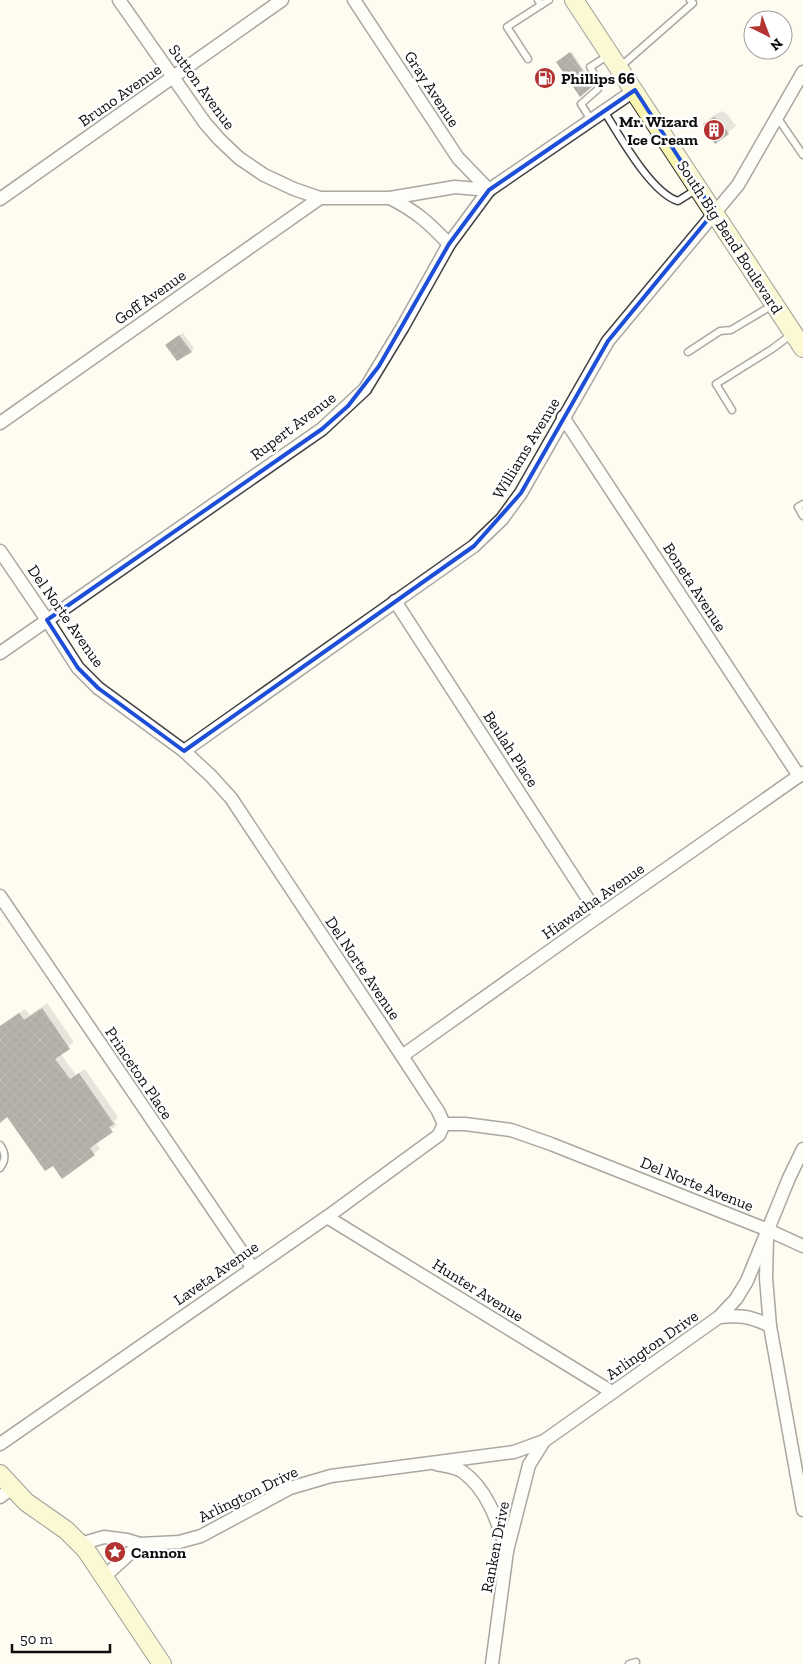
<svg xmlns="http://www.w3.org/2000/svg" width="803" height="1664" font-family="'Zilla Slab',serif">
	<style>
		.shadow { fill: #0003 }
		.building { fill: url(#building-cross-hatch) }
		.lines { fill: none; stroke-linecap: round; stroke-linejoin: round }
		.lane-casing { stroke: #414141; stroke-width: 9 }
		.street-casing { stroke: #414141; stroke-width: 15 }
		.secondary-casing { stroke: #303030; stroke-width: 20 }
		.lane { stroke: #fff; stroke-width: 6 }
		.street { stroke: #fff; stroke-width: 12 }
		.secondary { stroke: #f8f5b0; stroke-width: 18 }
		.marked { fill: none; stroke: #1d4ed8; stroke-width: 4; stroke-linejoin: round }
		.labels { text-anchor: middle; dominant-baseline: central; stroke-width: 5; stroke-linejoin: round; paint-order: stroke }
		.poi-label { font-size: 16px; font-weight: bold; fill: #0e0e0e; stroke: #fff; text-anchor: start }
		.street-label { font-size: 16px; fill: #0e0e0e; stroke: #fff }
	</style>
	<defs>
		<pattern id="building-cross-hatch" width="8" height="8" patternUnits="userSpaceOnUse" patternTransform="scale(1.25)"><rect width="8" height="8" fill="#56504b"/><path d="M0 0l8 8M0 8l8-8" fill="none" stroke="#696561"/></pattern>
	</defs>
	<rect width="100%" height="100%" fill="#fefcf0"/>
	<g class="shadow">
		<polygon points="572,52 593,84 580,95 559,60"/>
		<polygon points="722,111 728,115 736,126 716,142 704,124 711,117"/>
		<polygon points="183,333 194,348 191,351 170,342"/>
		<polygon points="47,1003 74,1042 60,1053 76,1075 85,1069 118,1117 114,1121 117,1125 95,1142 100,1149 62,1177 53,1164 8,1116 0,1121 0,1026 25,1009 30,1015"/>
	</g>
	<g class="building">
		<polygon points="570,52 593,86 580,97 556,62"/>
		<polygon points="714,117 721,122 729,134 715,144 703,124"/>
		<polygon points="179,335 192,352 177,361 165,345"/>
		<polygon points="42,1008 70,1049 55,1059 70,1079 79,1073 114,1124 109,1127 113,1132 90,1148 95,1155 62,1179 53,1166 45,1171 7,1117 0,1123 0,1026 19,1013 24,1020"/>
	</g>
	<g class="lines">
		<g class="lane-casing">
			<g id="lane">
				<polyline points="538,0 541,5 549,0"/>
				<polyline points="528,59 507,27 541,5"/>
				<polyline points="620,67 693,3 690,0"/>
				<path d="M604,111C619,135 651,193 678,201L697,189"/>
				<polyline points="777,117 803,155"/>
				<polyline points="591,120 581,104 598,89 598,80 590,67 609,55"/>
				<polyline points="688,352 720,331 731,330 773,305"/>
				<polyline points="732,410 716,384 772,349 792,334"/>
				<polyline points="803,504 798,507 803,516"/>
				<path d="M0,1145C6,1153 6,1160 0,1168"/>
				<polyline points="629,1664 636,1662"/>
			</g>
		</g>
		<g class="street-casing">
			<g id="street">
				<polyline points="119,0 205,123 219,139 239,158 264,175 294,189 320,198 390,198 455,187 489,190"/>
				<polyline points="354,0 458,158 489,190"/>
				<path d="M390,198C417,212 428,222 449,244"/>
				<polyline points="0,199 282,0"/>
				<polyline points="563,417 799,776"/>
				<polyline points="0,423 320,198"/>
				<polyline points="0,551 47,620 78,668 98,688 184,751 211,776 231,798 402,1056 438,1111 444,1124 465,1124 511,1130 551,1144 768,1230 803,1246"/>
				<polyline points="395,601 599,916"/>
				<polyline points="0,653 322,429 365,389 402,328 449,244 489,190 635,90"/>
				<polyline points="184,751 474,546 502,519 521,493 608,341 738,185 803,72"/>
				<polyline points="0,896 252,1267"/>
				<polyline points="402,1056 599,916 803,773"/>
				<polyline points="327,1217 612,1392"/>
				<polyline points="767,1238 766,1278 770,1326 803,1510"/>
				<path d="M719,1317C741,1315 750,1316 770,1326"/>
				<polyline points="0,1444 327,1217 439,1135 444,1124"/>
				<path d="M436,1464C444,1466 456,1467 463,1472C488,1490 498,1523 507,1551"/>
				<polyline points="0,1497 12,1488"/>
				<polyline points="80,1544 104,1537 127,1540 140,1544"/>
				<polyline points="104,1577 140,1544 179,1542 201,1536 290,1488 331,1476 514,1452 544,1441 719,1317 736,1299 747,1281 789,1178 803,1149"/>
				<polyline points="492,1664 507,1551 529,1465 544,1441"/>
			</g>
		</g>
		<g class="secondary-casing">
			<g id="secondary">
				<polyline points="574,0 803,348"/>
				<polyline points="0,1474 26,1502 66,1530 86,1550 162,1664"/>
			</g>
		</g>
		<use href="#lane" class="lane"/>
		<use href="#street" class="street"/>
		<use href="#secondary" class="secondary"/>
	</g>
	<path d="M0 0H803V1664H0ZM635,90L714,212L608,341L521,493L474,546L184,751L98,688L78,668L47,620L322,429L348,406L379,366L449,244L489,190Z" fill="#fefcf0" fill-opacity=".55" fill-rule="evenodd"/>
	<path class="marked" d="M635,90L714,212L608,341L521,493L474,546L184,751L98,688L78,668L47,620L322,429L348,406L379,366L449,244L489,190Z"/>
	<defs>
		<g id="fuel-disc" transform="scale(1.125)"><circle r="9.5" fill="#b33331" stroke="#fff"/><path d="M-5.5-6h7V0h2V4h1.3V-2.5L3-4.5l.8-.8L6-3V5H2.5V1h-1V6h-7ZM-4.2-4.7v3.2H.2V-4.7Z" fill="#fff"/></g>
		<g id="building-disc" transform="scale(1.125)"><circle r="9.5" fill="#b33331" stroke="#fff"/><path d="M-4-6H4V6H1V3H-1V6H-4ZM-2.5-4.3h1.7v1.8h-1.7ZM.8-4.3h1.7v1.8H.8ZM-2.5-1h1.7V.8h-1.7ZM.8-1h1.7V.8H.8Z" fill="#fff"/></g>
		<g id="sight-disc" transform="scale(1.125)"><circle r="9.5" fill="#b33331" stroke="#fff"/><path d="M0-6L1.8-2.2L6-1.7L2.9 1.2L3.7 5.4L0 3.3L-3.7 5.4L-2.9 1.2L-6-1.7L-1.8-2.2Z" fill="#fff"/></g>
	</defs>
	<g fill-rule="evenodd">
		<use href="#fuel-disc" x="545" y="78"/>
		<use href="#building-disc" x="714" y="130"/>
		<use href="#sight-disc" x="115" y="1552"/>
	</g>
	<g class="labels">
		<g class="poi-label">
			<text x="561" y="78">Phillips 66</text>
			<text x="698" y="121" text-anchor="end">Mr. Wizard<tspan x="698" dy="18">Ice Cream</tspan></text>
			<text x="131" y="1552">Cannon</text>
		</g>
		<g class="street-label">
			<text transform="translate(202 87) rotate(54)">Sutton Avenue</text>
			<text transform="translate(432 89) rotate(57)">Gray Avenue</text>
			<text transform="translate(120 95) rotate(-35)">Bruno Avenue</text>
			<text transform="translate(730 237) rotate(57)">South Big Bend Boulevard</text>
			<text transform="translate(150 297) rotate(-35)">Goff Avenue</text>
			<text transform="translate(293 426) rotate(-37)">Rupert Avenue</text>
			<text transform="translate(526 448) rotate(-59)">Williams Avenue</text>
			<text transform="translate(695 587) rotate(57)">Boneta Avenue</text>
			<text transform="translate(66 616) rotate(55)">Del Norte Avenue</text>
			<text transform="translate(511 749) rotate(57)">Beulah Place</text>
			<text transform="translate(593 901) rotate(-35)">Hiawatha Avenue</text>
			<text transform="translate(363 968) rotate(56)">Del Norte Avenue</text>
			<text transform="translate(139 1073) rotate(56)">Princeton Place</text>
			<text transform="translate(697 1184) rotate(22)">Del Norte Avenue</text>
			<text transform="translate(216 1273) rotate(-35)">Laveta Avenue</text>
			<text transform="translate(478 1290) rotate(32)">Hunter Avenue</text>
			<text transform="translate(652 1345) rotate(-35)">Arlington Drive</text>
			<text transform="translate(248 1494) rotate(-26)">Arlington Drive</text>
			<text transform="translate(495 1547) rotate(-79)">Ranken Drive</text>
		</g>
	</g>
	<g transform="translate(768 35) rotate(138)"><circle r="24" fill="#ffffff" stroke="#9f9f9f"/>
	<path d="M0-4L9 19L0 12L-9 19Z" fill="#b33331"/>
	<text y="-8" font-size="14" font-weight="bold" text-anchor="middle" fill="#0e0e0e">N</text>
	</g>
	<path d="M12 1644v8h98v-8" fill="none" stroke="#0e0e0e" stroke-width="2.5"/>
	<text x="20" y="1644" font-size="15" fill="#0e0e0e" stroke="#ffffff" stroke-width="4" paint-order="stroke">50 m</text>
</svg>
